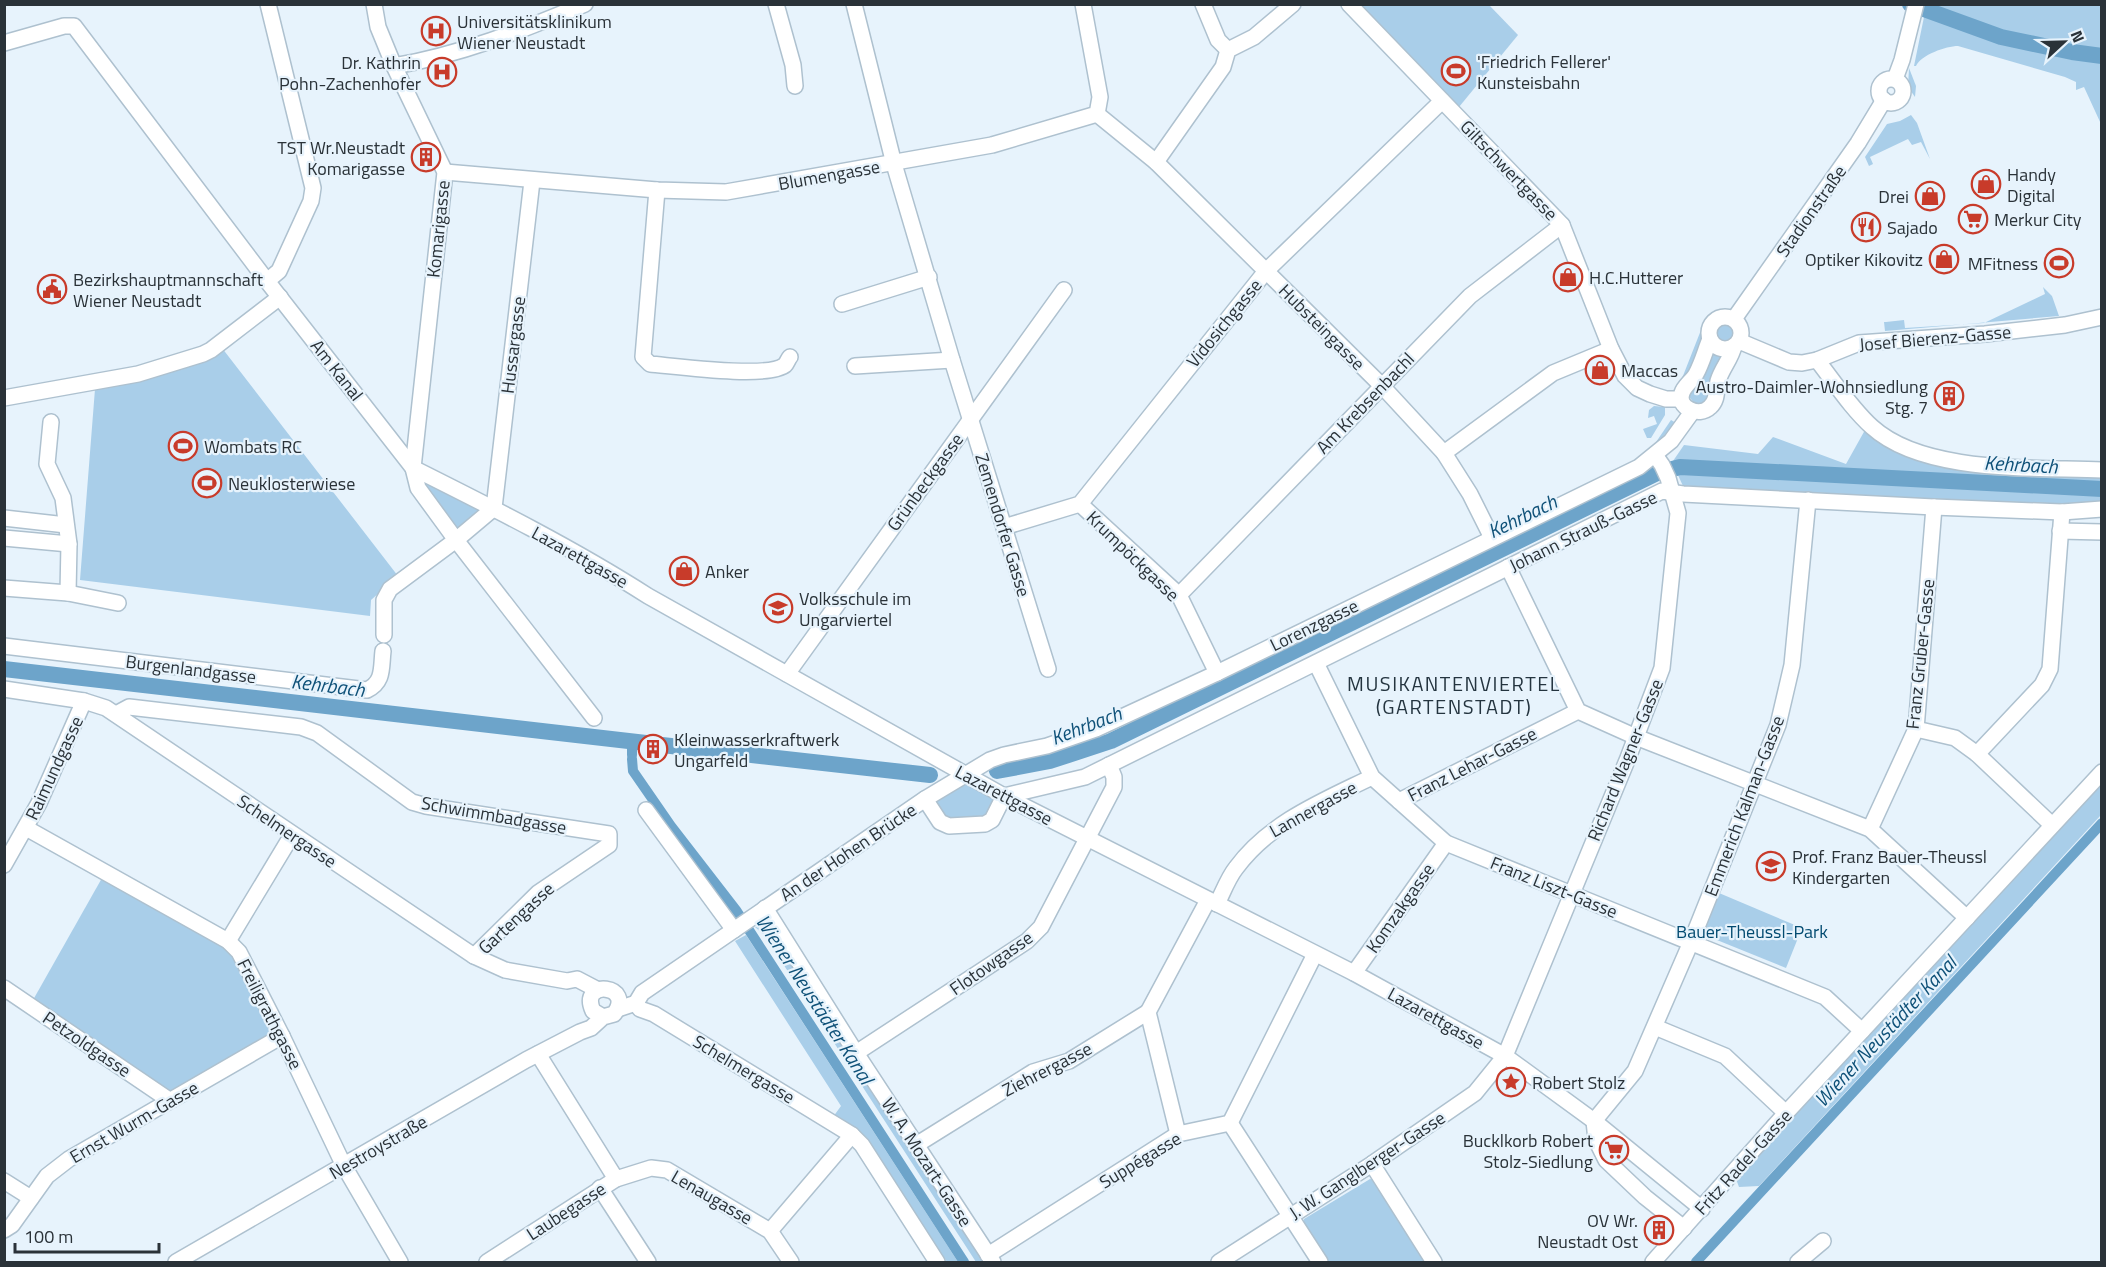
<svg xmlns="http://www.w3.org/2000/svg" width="2106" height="1267" font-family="'Titillium Web',sans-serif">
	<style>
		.green { fill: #a9cee9 }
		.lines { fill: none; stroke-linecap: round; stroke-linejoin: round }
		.canal { stroke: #6da4ca; stroke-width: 10 }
		.river { stroke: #6da4ca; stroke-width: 16 }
		.minor-casing { stroke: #aec1cf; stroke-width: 18 }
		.minor { stroke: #fff; stroke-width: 15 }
		.labels { text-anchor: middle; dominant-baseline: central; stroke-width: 4.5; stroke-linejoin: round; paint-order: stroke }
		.poi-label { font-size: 18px; fill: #2a3238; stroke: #e7f3fc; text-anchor: start }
		.street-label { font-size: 18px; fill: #2a3238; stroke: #e7f3fc }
		.park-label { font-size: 18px; fill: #024a70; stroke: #e7f3fc }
		.water-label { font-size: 20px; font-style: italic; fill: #0f5178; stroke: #e7f3fc }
		.neighbourhood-label { font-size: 20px; letter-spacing: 1.5px; fill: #24343f; stroke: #e7f3fc }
	</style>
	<rect width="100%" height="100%" fill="#e7f3fc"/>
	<g class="green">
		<polygon points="1357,5 1489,5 1518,35 1459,107"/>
		<path d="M1929,5H2101V124L2084,87L2076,90V82L2065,77L1958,46C1946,46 1921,55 1916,66H1914L1925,12C1980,32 2037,54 2096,57L2092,51L2004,35L1928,8Z"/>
		<polygon points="1909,68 1916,86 1915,97 1908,87"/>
		<polygon points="1911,115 1917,123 1930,159 1921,142 1912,145 1908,139 1870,157 1873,164 1869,166 1865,157 1887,124 1900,121"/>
		<polygon points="2043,287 2052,296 2059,316 1885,331 1884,322 1886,322 1904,320 1905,328 1984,323 2045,294"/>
		<circle cx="1725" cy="333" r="9"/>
		<path d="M1701,330C1708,352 1691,369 1679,386Z"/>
		<polygon points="222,348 398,576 371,600 370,616 80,580 95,389"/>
		<polygon points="1712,348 1728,352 1709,396 1703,404 1695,404 1690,398 1690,393"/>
		<polygon points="1654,406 1665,407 1665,415 1651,438 1647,438 1643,429 1657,424 1654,416 1648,418 1649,410"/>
		<polygon points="1671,420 1676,423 1652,448"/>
		<polygon points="1865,430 1910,452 2101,477 2101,486 1673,461 1684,445 1758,454 1773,437 1846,464"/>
		<polygon points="1677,473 2101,496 2101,502 2034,506 1683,486"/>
		<polygon points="423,481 482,510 458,531 433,503"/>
		<polygon points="962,784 968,784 997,799 989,817 949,822 934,802"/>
		<polygon points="2101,784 2101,815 1759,1186 1739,1187 1736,1179"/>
		<polygon points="102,878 233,951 275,1033 169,1095 33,1000"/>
		<polygon points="1719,893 1802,928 1786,968 1702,934"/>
		<polygon points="767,923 986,1262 976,1262 765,936 755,927"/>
		<polygon points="746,935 958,1262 947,1262 866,1137 833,1117 841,1106 735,941"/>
		<polygon points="1370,1179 1374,1180 1427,1262 1326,1262 1303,1226 1304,1219"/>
	</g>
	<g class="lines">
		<g class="canal">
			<polyline points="632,741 632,755"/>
			<polyline points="632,759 633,771 671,826 736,910 964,1262"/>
			<polyline points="1696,1262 2102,823"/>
		</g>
		<g class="river">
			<polyline points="1910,4 2001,37 2072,52 2102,56"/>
			<polyline points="4,669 646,743"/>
			<polyline points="662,745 930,775"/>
			<polyline points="997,771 1050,761 1111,741 1657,473 1680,467 2102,489"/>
		</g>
		<g class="minor-casing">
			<g id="minor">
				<polyline points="374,4 378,27 394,66 445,172 413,468"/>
				<polyline points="776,4 793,65 795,86"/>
				<polyline points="854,4 894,164 952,360 1048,669"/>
				<polyline points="1203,4 1218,40 1228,50"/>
				<polyline points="1349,4 1562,225 1611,349 1625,376 1637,388 1650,394 1666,399 1681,399"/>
				<polyline points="4,43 64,26 74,26 267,281 413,468 418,488 456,540 594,718"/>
				<path d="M394,66C460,55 523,30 585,4"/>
				<polyline points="1895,79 1902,60 1916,4"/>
				<circle cx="1891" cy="91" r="12"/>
				<polyline points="1097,114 1156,162 1382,386 1444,453 1470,494 1492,538"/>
				<polyline points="1156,162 1223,67 1228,50 1254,37 1293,4"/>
				<polyline points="445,172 657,190 726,192 992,145 1097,114 1100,97 1083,4"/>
				<path d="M657,190L643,357L650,364C674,366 768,379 785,365C787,363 788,359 790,357"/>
				<polyline points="267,281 279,271 311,201 313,188 268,4"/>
				<polyline points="842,304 929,277"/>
				<circle cx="1725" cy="333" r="16"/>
				<polyline points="1734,319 1858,143 1884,100"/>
				<path d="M1710,339C1705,351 1702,363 1696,374C1692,381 1684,386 1682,393C1676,407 1699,418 1710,407C1718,400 1716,390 1718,381C1722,368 1731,359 1734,346"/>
				<polyline points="1739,341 1789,362 1802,363 1817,360 1859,343 1985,334 2065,325 2102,317"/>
				<path d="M1817,360C1835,383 1851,408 1872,427C1924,474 2034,467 2102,470"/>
				<polyline points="855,366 952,360"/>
				<polyline points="4,398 138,374 203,354 211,350 280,297"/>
				<polyline points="51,422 47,464 63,498 69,544 68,593"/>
				<polyline points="1444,453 1553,373 1611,349"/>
				<path d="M413,468C493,508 573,548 648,596L1004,796L1354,973L1505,1056L1594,1121L1702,1209"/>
				<polyline points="1080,504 1179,595 1217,673"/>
				<polyline points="4,518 66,525"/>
				<polyline points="1004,527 1080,504 1266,271 1442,101"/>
				<polyline points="2060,531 2102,532"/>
				<polyline points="4,538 69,544"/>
				<polyline points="1508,567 1578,711 1636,737 1870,829 1967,918"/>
				<polyline points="4,588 68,593 118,603"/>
				<polyline points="1179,595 1470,296 1562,225"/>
				<polyline points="384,635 384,600 390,589 456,540 494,508 532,181"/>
				<path d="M4,646L367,690C384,682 381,668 383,651"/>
				<polyline points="1316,663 1372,777 1446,843 1825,997 1862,1031"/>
				<polyline points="787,674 1064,290"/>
				<polyline points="4,689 84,701 106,708 474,956 505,970 567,981 577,979 598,990"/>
				<polyline points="116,714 129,707 301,727 317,733 412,802 426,806 609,834 609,845 538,893 474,956"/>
				<polyline points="1916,729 1955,738 1977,754 2052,825"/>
				<polyline points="1977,754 2042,685 2050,669 2062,512"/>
				<polyline points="925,799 940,822 949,826 985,824 992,820 1004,796 1085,777 1662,491 1683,494 1934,507 2062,512 2102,509"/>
				<polyline points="1399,801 1578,711"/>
				<polyline points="646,810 734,930"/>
				<polyline points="26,828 228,941 239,952 282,1036 344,1166 400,1262"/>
				<polyline points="1870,829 1916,729 1934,507"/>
				<polyline points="4,865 39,803 84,701"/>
				<path d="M1217,904C1223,892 1228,878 1236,868C1270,822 1323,801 1372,777"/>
				<polyline points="765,908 856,1053 993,1262"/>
				<polyline points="228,941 292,835"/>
				<polyline points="1354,973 1446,843"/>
				<polyline points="4,988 169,1100"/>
				<polyline points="636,1003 640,1009 654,1014 852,1135 862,1145 937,1262"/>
				<polyline points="618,1009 636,1003 642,993 925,799 990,760 1004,755 1047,746 1096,729 1217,673 1639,467 1671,441 1692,412"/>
				<polyline points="1655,1027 1725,1056 1786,1113"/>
				<polyline points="856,1053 1027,941 1041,927 1114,787 1114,777 1109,765"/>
				<polyline points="538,1054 616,1179"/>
				<polyline points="1594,1121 1635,1071 1691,942 1778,725 1792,665 1808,500"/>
				<polyline points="1594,1121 1596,1140 1606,1160 1645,1197 1684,1228"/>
				<polyline points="1230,1123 1320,1262"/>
				<polyline points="1178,1134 1148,1012 1208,900"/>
				<polyline points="916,1145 1033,1072 1069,1061 1148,1012"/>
				<polyline points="1372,1164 1434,1262"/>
				<polyline points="4,1181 31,1198"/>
				<polyline points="600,1188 648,1262"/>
				<polyline points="4,1230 12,1225 47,1176 69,1159 282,1036"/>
				<polyline points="770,1231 852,1135"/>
				<polyline points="988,1255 1178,1134 1230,1123 1315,954"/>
				<path d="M176,1262L526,1060L580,1032L591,1028L603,1017L614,1014C636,985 578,978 593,1011L603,1017"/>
				<polyline points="487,1262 616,1179 651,1168 667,1170 770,1231 791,1262"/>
				<polyline points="1219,1262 1372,1164 1475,1093 1505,1056 1628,758 1662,668 1678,513 1668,478 1662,465 1655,455"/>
				<polyline points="1653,1262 1786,1113 2102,772"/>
				<polyline points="1798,1262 1823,1241"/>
			</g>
		</g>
		<use href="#minor" class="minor"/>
	</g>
	<defs>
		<g id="hospital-ring" transform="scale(1.5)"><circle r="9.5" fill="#e7f3fc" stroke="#c83b2a" stroke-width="1.5"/><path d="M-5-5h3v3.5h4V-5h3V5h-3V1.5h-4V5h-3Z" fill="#c83b2a"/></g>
		<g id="stadium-ring" transform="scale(1.5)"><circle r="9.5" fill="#e7f3fc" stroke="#c83b2a" stroke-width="1.5"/><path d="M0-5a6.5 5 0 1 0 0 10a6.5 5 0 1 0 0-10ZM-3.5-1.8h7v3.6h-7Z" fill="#c83b2a"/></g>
		<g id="building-ring" transform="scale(1.5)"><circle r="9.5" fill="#e7f3fc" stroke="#c83b2a" stroke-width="1.5"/><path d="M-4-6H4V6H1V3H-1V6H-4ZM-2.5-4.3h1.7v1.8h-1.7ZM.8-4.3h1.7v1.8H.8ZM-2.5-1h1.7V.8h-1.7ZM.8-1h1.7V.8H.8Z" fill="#c83b2a"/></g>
		<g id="shop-ring" transform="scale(1.5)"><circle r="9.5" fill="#e7f3fc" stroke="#c83b2a" stroke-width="1.5"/><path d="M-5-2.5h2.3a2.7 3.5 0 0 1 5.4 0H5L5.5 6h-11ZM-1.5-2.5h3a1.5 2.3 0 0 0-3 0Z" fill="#c83b2a"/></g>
		<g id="supermarket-ring" transform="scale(1.5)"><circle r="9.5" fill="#e7f3fc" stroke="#c83b2a" stroke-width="1.5"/><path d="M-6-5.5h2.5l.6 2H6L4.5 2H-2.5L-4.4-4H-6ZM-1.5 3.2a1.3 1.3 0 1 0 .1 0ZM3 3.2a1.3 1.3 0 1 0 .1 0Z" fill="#c83b2a"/></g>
		<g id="restaurant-ring" transform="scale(1.5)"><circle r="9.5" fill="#e7f3fc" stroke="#c83b2a" stroke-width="1.5"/><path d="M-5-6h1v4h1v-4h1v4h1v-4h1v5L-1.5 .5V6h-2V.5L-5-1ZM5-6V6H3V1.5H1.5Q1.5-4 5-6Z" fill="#c83b2a"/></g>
		<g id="civic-ring" transform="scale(1.5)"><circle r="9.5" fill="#e7f3fc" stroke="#c83b2a" stroke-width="1.5"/><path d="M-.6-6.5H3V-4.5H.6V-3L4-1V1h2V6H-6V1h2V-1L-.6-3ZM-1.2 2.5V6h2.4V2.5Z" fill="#c83b2a"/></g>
		<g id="school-ring" transform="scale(1.5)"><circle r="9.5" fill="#e7f3fc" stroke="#c83b2a" stroke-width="1.5"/><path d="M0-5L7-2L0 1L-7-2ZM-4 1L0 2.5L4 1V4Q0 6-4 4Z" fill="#c83b2a"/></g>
		<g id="sight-ring" transform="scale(1.5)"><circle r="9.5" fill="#e7f3fc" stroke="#c83b2a" stroke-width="1.5"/><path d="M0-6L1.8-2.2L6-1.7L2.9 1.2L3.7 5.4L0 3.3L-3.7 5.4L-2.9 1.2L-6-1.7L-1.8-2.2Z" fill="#c83b2a"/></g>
	</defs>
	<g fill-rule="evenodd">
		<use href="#hospital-ring" x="436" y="31"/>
		<use href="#stadium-ring" x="1456" y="71"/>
		<use href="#hospital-ring" x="442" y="72"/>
		<use href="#building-ring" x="426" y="157"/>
		<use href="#shop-ring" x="1986" y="184"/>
		<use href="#shop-ring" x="1930" y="196"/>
		<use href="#supermarket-ring" x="1973" y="219"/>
		<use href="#restaurant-ring" x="1866" y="227"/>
		<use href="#shop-ring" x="1944" y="259"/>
		<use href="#stadium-ring" x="2059" y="263"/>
		<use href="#shop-ring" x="1568" y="277"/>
		<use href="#civic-ring" x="52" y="289"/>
		<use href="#shop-ring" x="1600" y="370"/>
		<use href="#building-ring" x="1949" y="396"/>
		<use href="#stadium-ring" x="183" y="446"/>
		<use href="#stadium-ring" x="207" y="483"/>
		<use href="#shop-ring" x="684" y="571"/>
		<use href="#school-ring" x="778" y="608"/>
		<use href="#building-ring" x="653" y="749"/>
		<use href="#school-ring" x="1771" y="866"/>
		<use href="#sight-ring" x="1511" y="1082"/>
		<use href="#supermarket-ring" x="1614" y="1150"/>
		<use href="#building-ring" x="1659" y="1230"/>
	</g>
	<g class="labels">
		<g class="poi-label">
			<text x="457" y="21">Universitätsklinikum<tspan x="457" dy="21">Wiener Neustadt</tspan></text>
			<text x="1477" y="61">'Friedrich Fellerer'<tspan x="1477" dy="21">Kunsteisbahn</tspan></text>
			<text x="421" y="62" text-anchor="end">Dr. Kathrin<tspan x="421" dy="21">Pohn-Zachenhofer</tspan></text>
			<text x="405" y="147" text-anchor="end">TST Wr.Neustadt<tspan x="405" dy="21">Komarigasse</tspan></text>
			<text x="2007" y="174">Handy<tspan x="2007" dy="21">Digital</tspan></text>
			<text x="1909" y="196" text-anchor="end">Drei</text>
			<text x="1994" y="219">Merkur City</text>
			<text x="1887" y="227">Sajado</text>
			<text x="1923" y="259" text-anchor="end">Optiker Kikovitz</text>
			<text x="2038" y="263" text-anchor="end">MFitness</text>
			<text x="1589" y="277">H.C.Hutterer</text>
			<text x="73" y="279">Bezirkshauptmannschaft<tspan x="73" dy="21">Wiener Neustadt</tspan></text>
			<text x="1621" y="370">Maccas</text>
			<text x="1928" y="386" text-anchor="end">Austro-Daimler-Wohnsiedlung<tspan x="1928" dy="21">Stg. 7</tspan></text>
			<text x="204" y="446">Wombats RC</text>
			<text x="228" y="483">Neuklosterwiese</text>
			<text x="705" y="571">Anker</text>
			<text x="799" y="598">Volksschule im<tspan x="799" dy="21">Ungarviertel</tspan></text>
			<text x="674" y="739">Kleinwasserkraftwerk<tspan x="674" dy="21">Ungarfeld</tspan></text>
			<text x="1792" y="856">Prof. Franz Bauer-Theussl<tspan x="1792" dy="21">Kindergarten</tspan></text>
			<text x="1532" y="1082">Robert Stolz</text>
			<text x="1593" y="1140" text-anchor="end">Bucklkorb Robert<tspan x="1593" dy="21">Stolz-Siedlung</tspan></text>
			<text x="1638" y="1220" text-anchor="end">OV Wr.<tspan x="1638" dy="21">Neustadt Ost</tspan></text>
		</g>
		<g class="street-label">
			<text transform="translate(1509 170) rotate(46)">Giltschwertgasse</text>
			<text transform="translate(829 175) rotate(-10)">Blumengasse</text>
			<text transform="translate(1811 211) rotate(-55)">Stadionstraße</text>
			<text transform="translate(438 229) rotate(-84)">Komarigasse</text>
			<text transform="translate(1224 323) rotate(-51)">Vidosichgasse</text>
			<text transform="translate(1322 327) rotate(45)">Hubsteingasse</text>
			<text transform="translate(1935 338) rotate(-5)">Josef Bierenz-Gasse</text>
			<text transform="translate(513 345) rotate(-83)">Hussargasse</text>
			<text transform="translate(337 370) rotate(52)">Am Kanal</text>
			<text transform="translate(1365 403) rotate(-46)">Am Krebsenbachl</text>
			<text transform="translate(925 482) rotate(-54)">Grünbeckgasse</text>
			<text transform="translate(1003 525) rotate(73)">Zemendorfer Gasse</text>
			<text transform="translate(1583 531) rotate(-26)">Johann Strauß-Gasse</text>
			<text transform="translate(1133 556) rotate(44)">Krumpöckgasse</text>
			<text transform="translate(580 557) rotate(29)">Lazarettgasse</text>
			<text transform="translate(1314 625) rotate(-26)">Lorenzgasse</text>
			<text transform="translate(1920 654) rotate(-84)">Franz Gruber-Gasse</text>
			<text transform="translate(191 669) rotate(7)">Burgenlandgasse</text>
			<text transform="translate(1625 760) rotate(-68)">Richard Wagner-Gasse</text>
			<text transform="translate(1472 764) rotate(-27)">Franz Lehar-Gasse</text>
			<text transform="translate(54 768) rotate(-65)">Raimundgasse</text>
			<text transform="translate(1004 795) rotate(28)">Lazarettgasse</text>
			<text transform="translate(1744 806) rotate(-69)">Emmerich Kalman-Gasse</text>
			<text transform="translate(1313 809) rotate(-29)">Lannergasse</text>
			<text transform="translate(494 815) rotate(10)">Schwimmbadgasse</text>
			<text transform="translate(287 831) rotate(34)">Schelmergasse</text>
			<text transform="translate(848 852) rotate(-34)">An der Hohen Brücke</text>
			<text transform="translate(1554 887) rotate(22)">Franz Liszt-Gasse</text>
			<text transform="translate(1400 908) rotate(-55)">Komzakgasse</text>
			<text transform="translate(516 918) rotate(-43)">Gartengasse</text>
			<text transform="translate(991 963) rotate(-35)">Flotowgasse</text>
			<text transform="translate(270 1014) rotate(63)">Freiligrathgasse</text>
			<text transform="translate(1436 1018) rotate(29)">Lazarettgasse</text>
			<text transform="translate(87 1044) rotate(34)">Petzoldgasse</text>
			<text transform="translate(744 1069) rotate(31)">Schelmergasse</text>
			<text transform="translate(1047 1069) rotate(-27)">Ziehrergasse</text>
			<text transform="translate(134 1122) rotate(-30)">Ernst Wurm-Gasse</text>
			<text transform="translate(378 1147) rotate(-30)">Nestroystraße</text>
			<text transform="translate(1140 1160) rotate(-31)">Suppégasse</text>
			<text transform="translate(927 1162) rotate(57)">W. A. Mozart-Gasse</text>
			<text transform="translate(1743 1162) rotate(-48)">Fritz Radel-Gasse</text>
			<text transform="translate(1367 1165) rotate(-33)">J. W. Ganglberger-Gasse</text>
			<text transform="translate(712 1197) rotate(30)">Lenaugasse</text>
			<text transform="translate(566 1211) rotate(-33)">Laubegasse</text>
		</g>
		<g class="park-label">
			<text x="1752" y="931">Bauer-Theussl-Park</text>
		</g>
		<g class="water-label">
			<text transform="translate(2021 464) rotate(3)">Kehrbach</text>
			<text transform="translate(1522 516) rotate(-26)">Kehrbach</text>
			<text transform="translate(328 685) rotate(7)">Kehrbach</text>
			<text transform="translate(1086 725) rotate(-21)">Kehrbach</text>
			<text transform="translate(815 999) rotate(57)">Wiener Neustädter Kanal</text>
			<text transform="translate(1885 1031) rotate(-47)">Wiener Neustädter Kanal</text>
		</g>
		<g class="neighbourhood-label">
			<text x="1454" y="683">MUSIKANTENVIERTEL<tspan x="1454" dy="23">(GARTENSTADT)</tspan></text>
		</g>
	</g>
	<rect width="2106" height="1267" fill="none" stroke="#2a3238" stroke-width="12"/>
	<g transform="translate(2064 42) rotate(68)" stroke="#e7f3fc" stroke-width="4.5" paint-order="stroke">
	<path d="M0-4.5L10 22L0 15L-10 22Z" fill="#2a3238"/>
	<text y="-9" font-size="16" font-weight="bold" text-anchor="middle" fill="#2a3238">N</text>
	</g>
	<path d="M15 1243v9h144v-9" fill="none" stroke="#2a3238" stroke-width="3"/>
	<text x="24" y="1243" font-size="18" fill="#2a3238" stroke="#e7f3fc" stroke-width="4.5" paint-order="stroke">100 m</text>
</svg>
